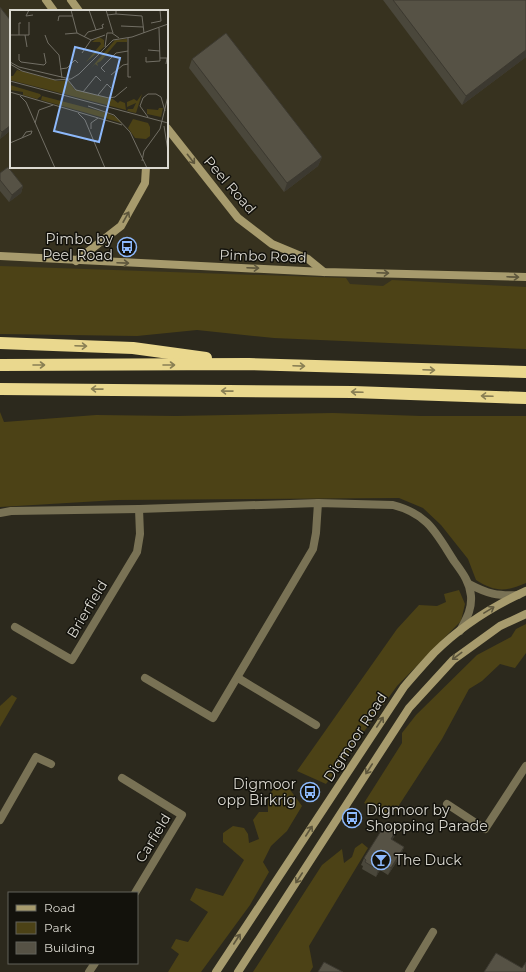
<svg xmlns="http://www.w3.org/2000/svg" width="526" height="972" font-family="Montserrat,sans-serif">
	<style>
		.built { fill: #37321f; fill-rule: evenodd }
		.green { fill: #4c4216 }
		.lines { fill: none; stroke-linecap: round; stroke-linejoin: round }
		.street { stroke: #797255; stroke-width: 8 }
		.secondary { stroke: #a79b6d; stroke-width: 8 }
		.highway { stroke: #ead88e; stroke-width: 12 }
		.wall { fill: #4a473b }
		.shaded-wall { fill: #3c3930 }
		.building { fill: #565245; stroke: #3c3930 }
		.oneway { stroke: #5d563c }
		.oneway2 { stroke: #897f54 }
		.labels { text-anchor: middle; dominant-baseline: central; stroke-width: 3; stroke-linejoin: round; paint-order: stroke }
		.street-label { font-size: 14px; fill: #dbd9d1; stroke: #13120c }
		.poi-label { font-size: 14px; fill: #dbd9d1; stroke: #13120c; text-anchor: end }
		.inset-road { fill: none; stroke: #726f65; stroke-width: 1 }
		.view { fill: #8db9fc; fill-opacity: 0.15; stroke: #8db9fc; stroke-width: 2 }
		.inset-edge { fill: none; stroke: #dbd9d1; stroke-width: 2 }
	</style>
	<rect width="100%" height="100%" fill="#2c291d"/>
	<path class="built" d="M0,0H526V298L0,277ZM11,11H167V167H11Z"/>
	<g class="green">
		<polygon points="0,266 346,278 350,284 383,286 392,280 526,287 526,349 274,338 197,330 137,336 0,334"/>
		<path d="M0,412L4,422L96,415L176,416L333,413L421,416H526V583C505,592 495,592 476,580L468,559L441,525L423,508L399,498L117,500L0,507Z"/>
		<polygon points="459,590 465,604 461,621 397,686 326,784 297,771 397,629 419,605 437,606 446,602 444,594"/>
		<polygon points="526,624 526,653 515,668 500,664 482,681 469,689 442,739 392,816 364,803 402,743 402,733 416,715 477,655 511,637 516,629"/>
		<polygon points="12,695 17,698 0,727 0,706"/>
		<polygon points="275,787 288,787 302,806 287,831 271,846 263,862 269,872 250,905 201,972 168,972 179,954 171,948 176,939 188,942 208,912 190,900 196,888 223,896 244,860 223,842 223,833 233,826 244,828 248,834 249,843 259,839 253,820 259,812 268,812 268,796"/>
		<polygon points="362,843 368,848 309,946 313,967 310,972 253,972 322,865 342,849 344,863 352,857 355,848"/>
	</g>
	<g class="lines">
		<g class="street">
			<path d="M0,513L11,511L139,509L318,503L393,505C428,514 436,533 454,561C462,572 470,582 471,596C472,610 466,619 460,631"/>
			<path d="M469,584C488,594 497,596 518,595"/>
			<polyline points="15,627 72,660 137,552 140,534 139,509"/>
			<polyline points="145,678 213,718 313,549 316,533 318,503"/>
			<polyline points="238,678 316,725"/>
			<polyline points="122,778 182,815 135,893"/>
			<polyline points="447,804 485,829 526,766"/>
			<polyline points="0,820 36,757 51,764"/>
			<polyline points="89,972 95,963"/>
			<polyline points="409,972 433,932"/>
		</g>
		<g class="secondary">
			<polyline points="46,0 54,11"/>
			<polyline points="71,0 79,11"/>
			<polyline points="167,128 238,218 272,244 308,259 324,272"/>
			<polyline points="0,256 324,272 526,277"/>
			<polyline points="76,261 121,226 145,183 146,167"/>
			<path d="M216,972L404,687C414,675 424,664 434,653C460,627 493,606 526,591"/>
			<polyline points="238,972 409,708 453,660 500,626 526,614"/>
		</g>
		<g class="highway">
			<polyline points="0,343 133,348 206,358"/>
			<polyline points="0,365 249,364 526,372"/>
			<polyline points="0,389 353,392 526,398"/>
		</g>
	</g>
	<g class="wall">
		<polygon points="383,0 526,0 526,57 462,105"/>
		<polygon points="0,7 11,21 11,130 0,139"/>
		<polygon points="192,59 322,157 318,166 284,192 189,68"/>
		<polygon points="0,173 23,186 21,193 9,202 0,191"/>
		<polygon points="397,829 394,837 392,840 404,847 401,855 388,875 380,870 376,877 362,869 363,866 361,865 364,858"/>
	</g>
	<g class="shaded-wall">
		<polygon points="526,50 526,57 462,105 466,96"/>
		<polygon points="11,125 11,130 0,139 2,132"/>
		<polygon points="322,157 318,166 284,192 287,183"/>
		<polygon points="23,186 21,193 9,202 12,195"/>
		<polygon points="397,829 394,837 388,847 391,839"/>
		<polygon points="404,847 401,855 388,875 391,868"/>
		<polygon points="383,863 380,870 376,877 378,870"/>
	</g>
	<g class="building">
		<polygon points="393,0 526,0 526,50 466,96"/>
		<polygon points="0,7 11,21 11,125 2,132 0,130"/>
		<polygon points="226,33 322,157 287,183 192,59"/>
		<polygon points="8,167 23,186 12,195 0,180 0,173"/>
		<polygon points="386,823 397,829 391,839 404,847 391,868 383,863 378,870 365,862 366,860 364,858"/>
		<polygon points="496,953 522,968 526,962 526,972 484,972"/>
		<polygon points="324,962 343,972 318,972"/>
	</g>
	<defs><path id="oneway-shaft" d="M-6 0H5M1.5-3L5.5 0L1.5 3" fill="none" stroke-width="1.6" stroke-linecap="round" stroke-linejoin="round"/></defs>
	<g class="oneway">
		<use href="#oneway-shaft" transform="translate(191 159) rotate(52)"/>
		<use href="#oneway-shaft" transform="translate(126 217) rotate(-61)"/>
		<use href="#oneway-shaft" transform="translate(123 263) rotate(2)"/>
		<use href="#oneway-shaft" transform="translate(253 268) rotate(2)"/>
		<use href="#oneway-shaft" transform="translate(383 273) rotate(2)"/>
		<use href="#oneway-shaft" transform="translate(513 277) rotate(2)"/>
		<use href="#oneway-shaft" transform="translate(489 610) rotate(-31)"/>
		<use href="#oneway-shaft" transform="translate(457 656) rotate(143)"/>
		<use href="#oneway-shaft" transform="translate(380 722) rotate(-57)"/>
		<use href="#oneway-shaft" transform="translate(369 769) rotate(123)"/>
		<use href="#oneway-shaft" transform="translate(309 831) rotate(-57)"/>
		<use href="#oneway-shaft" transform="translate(299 878) rotate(123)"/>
		<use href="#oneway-shaft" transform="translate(237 939) rotate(-57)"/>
	</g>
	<g class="oneway2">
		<use href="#oneway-shaft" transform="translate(81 346) rotate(2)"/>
		<use href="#oneway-shaft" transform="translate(39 365)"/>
		<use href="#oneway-shaft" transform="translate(169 365)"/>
		<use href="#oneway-shaft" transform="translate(299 366) rotate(2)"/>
		<use href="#oneway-shaft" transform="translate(429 370) rotate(2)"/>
		<use href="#oneway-shaft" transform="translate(97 389) rotate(-179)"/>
		<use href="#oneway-shaft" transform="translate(227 391) rotate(-179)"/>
		<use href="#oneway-shaft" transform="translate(357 392) rotate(-178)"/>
		<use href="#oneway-shaft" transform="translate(487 396) rotate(-178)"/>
	</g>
	<defs>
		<g id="bus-ring" transform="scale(1)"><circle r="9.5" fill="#13120c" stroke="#8db9fc" stroke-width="1.5"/><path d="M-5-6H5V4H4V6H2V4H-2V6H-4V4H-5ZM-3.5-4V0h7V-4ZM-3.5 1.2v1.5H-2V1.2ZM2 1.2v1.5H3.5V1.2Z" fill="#8db9fc"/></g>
		<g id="bar-ring" transform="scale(1)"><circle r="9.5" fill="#13120c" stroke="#8db9fc" stroke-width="1.5"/><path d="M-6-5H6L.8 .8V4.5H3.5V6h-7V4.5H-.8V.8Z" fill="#8db9fc"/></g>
	</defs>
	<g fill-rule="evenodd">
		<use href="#bus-ring" x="127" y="247"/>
		<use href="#bus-ring" x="310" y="792"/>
		<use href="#bus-ring" x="352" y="818"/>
		<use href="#bar-ring" x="381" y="860"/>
	</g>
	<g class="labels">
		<g class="street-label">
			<text transform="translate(230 185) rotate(49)">Peel Road</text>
			<text transform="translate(263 256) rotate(2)">Pimbo Road</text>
			<text transform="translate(87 609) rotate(-59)">Brierfield</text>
			<text transform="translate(355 737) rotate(-57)">Digmoor Road</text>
			<text transform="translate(153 838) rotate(-59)">Carfield</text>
		</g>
		<g class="poi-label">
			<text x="113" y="239">Pimbo by<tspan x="113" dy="16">Peel Road</tspan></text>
			<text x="296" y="784">Digmoor<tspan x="296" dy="16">opp Birkrig</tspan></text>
			<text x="366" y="810" text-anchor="start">Digmoor by<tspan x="366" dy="16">Shopping Parade</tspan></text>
			<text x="395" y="860" text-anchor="start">The Duck</text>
		</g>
	</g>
	<g transform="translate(10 10)">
		<rect width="158" height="158" fill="#2c291d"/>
		<path d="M89,27L94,30V37L76,52L91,34L90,32H82ZM117,29V32H107L91,51L87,53L88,56L85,54L81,58L105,30ZM7,60L48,71L58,70L64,79L103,89L108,93L110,91L115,93L116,100L0,70V66H3ZM0,75L30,84L31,86L27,89L13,85V82L0,80ZM132,84L126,103L117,101L118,99H123L126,93L117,97V92L124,89L127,91ZM32,86L97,103L106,107L112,113L31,90ZM149,98H153L151,107L137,104V99L148,100ZM123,109L138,113L140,117V126L136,129L125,128L118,118Z" fill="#4c4216"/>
		<path class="inset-road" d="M19,0L16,6L23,5M61,0L67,23M79,0L86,20M96,0L103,23M106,4L132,6L134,23M97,5L106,4V0M48,11L49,6H62M141,13L151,11L150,0M111,16L133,17M55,24L67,23L81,30M0,25H19V12M9,25V13H11M15,25L17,37M35,25L38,33L49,45L52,68M74,27L78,22L93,18L92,15L94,14M118,28V67H121M81,30L95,25M95,37L97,23H102L109,28M138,40L150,41M72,43L81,30M9,44V50L11,52L34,55L36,53L34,43M136,47V52L150,51L149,18M150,48H157L156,54M0,52L9,57L56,68M0,54L12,61L45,70L61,69L69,64L103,30L122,27L158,14M50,59L57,58L65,50L68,53M95,62L91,58L106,43L118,41M101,65L113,55L118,54M58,70L66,80L99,88L105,87L117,77M0,71L158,113M0,82L112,115M73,82L86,66L91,71M88,85L97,74L101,78M10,86L16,92L45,158M78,96L104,105L120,122M68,103L75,110L95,158M138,107L130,96L133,88L138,84H146L151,87L155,101M25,113L29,100L43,95M154,116L158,141M81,119V113L88,108M120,122L137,158M0,133L21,124L22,121L16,122L12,128M132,151L134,141L150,119L158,86"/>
		<path class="view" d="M65,37L110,48L89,132L44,121Z"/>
		<rect width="158" height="158" class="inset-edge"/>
	</g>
	<rect x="8" y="892" width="130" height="72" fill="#13120c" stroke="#63625b"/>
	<rect x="16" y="905" width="20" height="6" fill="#a79b6d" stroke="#63625b"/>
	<text x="44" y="912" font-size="12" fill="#dbd9d1">Road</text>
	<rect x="16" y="922" width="20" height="12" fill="#4c4216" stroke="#63625b"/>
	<text x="44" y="932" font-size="12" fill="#dbd9d1">Park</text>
	<rect x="16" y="942" width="20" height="12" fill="#565245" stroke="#63625b"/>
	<text x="44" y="952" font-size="12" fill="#dbd9d1">Building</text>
</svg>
